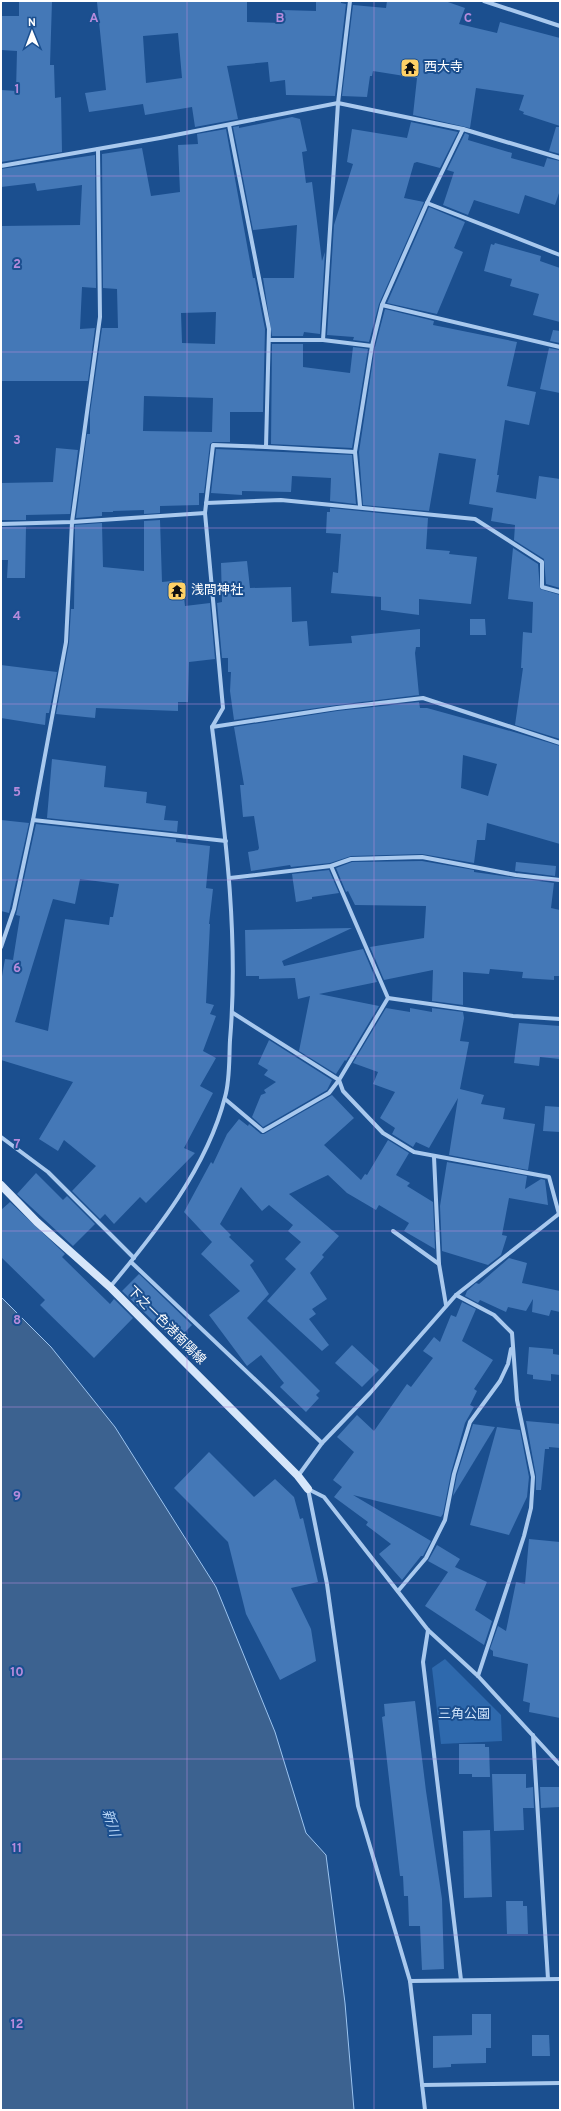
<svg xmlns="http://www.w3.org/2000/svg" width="561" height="2111" font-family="Overpass,'Noto Sans JP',sans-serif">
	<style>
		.green { fill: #2e69ad }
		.water { fill: #3c6290; stroke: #9cc4f0 }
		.building { fill: #4478b7; fill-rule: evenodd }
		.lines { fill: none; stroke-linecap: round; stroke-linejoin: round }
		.street { stroke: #a9c9ee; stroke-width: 4 }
		.secondary { stroke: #d6e6fa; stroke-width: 8 }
		.grid { fill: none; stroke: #b68bdc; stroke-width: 1; stroke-opacity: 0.55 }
		.labels { text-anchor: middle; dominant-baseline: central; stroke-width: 4; stroke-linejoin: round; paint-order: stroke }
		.poi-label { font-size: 13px; fill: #fff; stroke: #1b4f8f; text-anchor: start }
		.street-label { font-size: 13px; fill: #fff; stroke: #1b4f8f }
		.park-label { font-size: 13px; fill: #cfe3fa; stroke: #1b4f8f }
		.water-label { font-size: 14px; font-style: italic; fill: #b5d3f5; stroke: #1b4f8f }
		.grid-label { font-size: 13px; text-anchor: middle; font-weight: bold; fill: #b68bdc; stroke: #1b4f8f; stroke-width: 4; stroke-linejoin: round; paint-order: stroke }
	</style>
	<rect width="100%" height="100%" fill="#1b4f8f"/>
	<polygon class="green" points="445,1659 501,1715 502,1741 441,1744 432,1668"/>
	<polygon class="water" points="1,1297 51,1347 115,1427 216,1587 275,1732 306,1833 326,1855 345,2003 354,2110 1,2110"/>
	<g class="building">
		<polygon points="19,1 52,1 50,65 54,65 55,98 61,97 62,152 1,162 1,90 16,91 17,51 1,50 1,16 19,16"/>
		<path d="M107,1H247V22L282,23V10L316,11V1H341V3L346,4L335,96L286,95L285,80L270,82L268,62L227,66L238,119L195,127L192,107L145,115L143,104L89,112L85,93L106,90L97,2ZM178,33L182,78L146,83L143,36Z"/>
		<polygon points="387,1 445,1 465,8 459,24 497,33 500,22 560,38 560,126 523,114 524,112 519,110 524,95 476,88 470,128 413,115 417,78 373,71 372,76 370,76 367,97 342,96 353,5 386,8"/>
		<polygon points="292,117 300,119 307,151 302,152 306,183 312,182 322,261 325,252 320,334 304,332 303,336 272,336 263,278 294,278 297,225 253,230 233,127 239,126 239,128"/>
		<polygon points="411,122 458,132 440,168 417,162 414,163 404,198 424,202 379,304 369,342 353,340 354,337 327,335 334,225 353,164 347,162 352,129 407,138"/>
		<polygon points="556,127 560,127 560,154 549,151"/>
		<path d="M226,129L253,278H255L265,329L263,412H230V442H213L210,444L204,493H199V505L160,506V513L144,514V510L113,511V512H102V516L76,518L87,434H90V413L102,328H118L117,289L103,288L102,154L142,148L151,196L180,192L178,145L198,144L197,134ZM216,312L215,344L182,343L181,313ZM144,396L213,398L212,432L143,431Z"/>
		<polygon points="465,133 469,135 468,140 512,153 511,158 544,167 547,158 560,161 560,190 555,205 525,195 519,214 474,200 468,215 443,205 454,172 447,170"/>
		<polygon points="95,155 96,288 82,287 80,329 95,328 88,381 1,381 1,226 80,225 82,185 37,191 35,183 1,187 1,169"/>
		<polygon points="429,207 465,222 454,248 463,252 437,314 387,303"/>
		<polygon points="495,243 541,256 540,261 560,268 560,322 533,315 539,294 510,286 512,279 484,271 491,244 494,245"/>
		<polygon points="385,309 434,321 433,325 517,342 507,386 536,392 529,425 505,420 497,475 499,475 496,492 536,499 539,476 560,479 560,588 546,584 544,559 514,540 515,525 491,521 493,508 469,504 476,459 439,453 429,511 363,505 359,452 375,347"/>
		<polygon points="553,330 560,331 560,343 550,341"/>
		<polygon points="272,344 303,344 303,367 350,373 353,347 368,349 352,448 271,444"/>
		<polygon points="549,348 560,350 560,393 540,389"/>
		<polygon points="56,448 78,450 70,514 26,515 26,520 1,520 1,483 53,482"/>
		<polygon points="216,449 352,455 356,504 330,501 331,478 292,476 291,492 242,491 242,495 211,493"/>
		<polygon points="330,508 428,518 426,549 450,551 449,554 477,557 471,604 419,599 419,615 381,610 381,597 331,593 333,572 338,573 341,534 326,533 327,512 330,512"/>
		<polygon points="160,520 162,582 182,580 185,606 210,603 215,659 189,662 188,702 178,702 178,711 96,708 95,718 56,714 69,643 71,609 74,609 75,525 102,523 103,567 144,571 144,521"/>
		<polygon points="1,527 26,527 25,578 7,578 8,560 1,560"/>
		<polygon points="513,548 538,564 540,589 560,595 560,739 515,725 523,668 521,668 523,632 532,633 533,602 508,599"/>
		<polygon points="247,561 250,588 291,587 292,622 307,621 309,646 352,643 351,636 420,629 420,647 416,647 415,653 419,695 337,705 234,720 230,691 231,672 228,672 228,658 222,658 217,603 222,602 221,563"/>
		<polygon points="470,619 485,619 486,635 470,635"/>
		<polygon points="1,665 57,672 49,713 46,713 45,725 1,718"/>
		<path d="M419,702L420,708H427L514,732L560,746V844L487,823L485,840H477L474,863L422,854L351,856L330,863L291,867L290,865L251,871L248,852L258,850L259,848L254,816L243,817L240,785H244L234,727L337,711ZM463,755L497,764L488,796L461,788Z"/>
		<polygon points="52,759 106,766 104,787 147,792 146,803 166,806 164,820 178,821 177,832 47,818"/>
		<polygon points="1,820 29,823 9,913 1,911"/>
		<path d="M36,824L176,839V842L210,846L206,888L213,889L209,924H210L206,1003L214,1005L210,1014L216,1016L203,1051L216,1058L200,1086L213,1093L184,1148L195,1153L146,1203L140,1197L114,1224L105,1214L100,1219L72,1191L96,1166L64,1140L58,1151L39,1139L73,1082L1,1060V982L5,959L13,960L20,916L16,915ZM80,879L119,884L113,917H110L109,925L65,919L48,1031L15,1022L53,899L75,904Z"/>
		<polygon points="422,861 474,870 474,872 554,883 551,908 560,910 560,976 554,976 554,980 522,978 523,972 490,969 489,974 463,972 463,1005 432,1001 433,970 384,980 370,947 424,938 426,906 355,905 348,891 346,892 336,868 352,862"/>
		<polygon points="516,862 556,866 555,876 515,871"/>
		<polygon points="329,870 339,893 312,897 312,899 296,902 292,874"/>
		<polygon points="352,928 282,961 284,966 363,949 377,982 319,994 379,1006 346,1061 345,1060 336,1074 299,1051 310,996 298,999 295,978 259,979 259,976 246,976 245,930"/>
		<polygon points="386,1008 410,1012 410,1008 432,1012 432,1008 463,1012 464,1018 460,1041 469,1042 460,1089 484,1095 481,1104 505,1108 503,1119 535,1124 528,1170 449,1155 458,1098 429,1148 416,1142 413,1147 392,1134 395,1128 380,1118 395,1092 373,1084 378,1072 353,1063"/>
		<polygon points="519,1023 560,1026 560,1059 540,1057 539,1066 514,1063"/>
		<polygon points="269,1040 332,1080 327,1090 263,1127 252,1117 261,1095 266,1093 264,1090 276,1082 264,1075 268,1070 258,1064"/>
		<polygon points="332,1095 354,1118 324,1145 361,1180 365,1174 367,1175 388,1140 409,1153 396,1175 410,1183 407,1186 433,1202 435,1249 404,1231 409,1223 379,1205 376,1210 347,1193 328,1175 289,1194 339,1236 322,1255 324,1257 310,1273 327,1299 312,1309 316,1314 309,1319 329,1345 322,1351 267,1301 296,1269 285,1259 301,1242 288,1231 293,1225 269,1205 262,1211 241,1187 220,1224 231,1235 229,1237 254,1261 250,1265 269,1294 247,1318 320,1391 316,1395 319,1398 306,1412 280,1387 284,1383 261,1355 247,1366 209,1315 240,1291 201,1254 212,1242 184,1212 211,1162 213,1164 227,1134 239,1119 248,1126 249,1124 261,1134 264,1134"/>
		<polygon points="545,1106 560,1107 560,1132 543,1131"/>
		<polygon points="447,1162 527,1176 525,1189 541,1179 545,1180 548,1205 509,1198 502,1235 507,1236 501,1255 488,1265 442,1251 440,1206"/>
		<polygon points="36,1173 63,1200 67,1196 95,1224 73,1246 17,1194"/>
		<polygon points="10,1202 65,1254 62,1257 110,1304 114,1299 133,1318 94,1358 40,1305 45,1300 1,1257 1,1210"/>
		<polygon points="509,1258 527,1263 522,1283 560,1291 560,1312 551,1310 549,1316 532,1312 533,1299 526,1311 508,1307 506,1312 480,1300 478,1303 465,1296 467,1291 476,1283 479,1284"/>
		<polygon points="139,1274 192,1325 175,1342 122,1291"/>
		<polygon points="462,1302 476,1309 462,1341 493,1360 474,1389 477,1391 470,1405 474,1407 465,1423 451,1473 443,1514 441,1517 353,1495 431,1541 423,1556 421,1556 402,1580 379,1554 391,1544 366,1525 368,1522 334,1497 342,1487 333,1480 354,1452 337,1437 357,1415 374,1431 407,1384 411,1387 433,1358 423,1351 434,1337 440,1342 451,1315 456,1317"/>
		<polygon points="352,1345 379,1370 362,1387 335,1363"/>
		<polygon points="529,1347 553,1349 553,1354 560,1355 560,1375 551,1374 551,1381 533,1379 533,1375 527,1374"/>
		<polygon points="526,1421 560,1424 560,1448 549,1447 549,1449 545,1449 541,1490 536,1490 536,1476"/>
		<polygon points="473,1424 495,1427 453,1496 457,1475"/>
		<polygon points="497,1427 520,1430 529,1477 527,1497 509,1535 470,1525"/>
		<polygon points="209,1452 254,1497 275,1479 294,1497 300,1519 303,1518 318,1582 291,1588 311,1629 316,1661 280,1680 246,1614 228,1542 174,1488"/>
		<polygon points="529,1539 560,1542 560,1718 529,1712 530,1703 523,1701 528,1664 493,1656 493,1651 490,1649 498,1626 506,1631 516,1582 525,1584"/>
		<polygon points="437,1545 460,1559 455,1567 487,1582 475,1610 492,1621 484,1645 425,1606 448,1572 428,1561"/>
		<polygon points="415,1701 426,1791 442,1899 444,1969 422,1970 420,1926 409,1926 408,1896 404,1896 403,1876 400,1876 382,1717 385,1716 384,1704"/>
		<polygon points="459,1744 485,1744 485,1747 489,1747 490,1777 472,1777 472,1774 459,1774"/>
		<polygon points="492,1774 526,1774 526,1788 533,1787 534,1808 523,1808 524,1830 494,1831"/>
		<polygon points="540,1787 560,1787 560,1807 541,1808"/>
		<polygon points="490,1830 492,1897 464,1898 463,1831"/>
		<polygon points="506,1901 523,1901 523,1906 527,1906 528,1934 507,1934"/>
		<polygon points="472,2014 491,2014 491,2048 486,2048 486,2063 451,2064 451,2067 433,2068 433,2036 472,2035"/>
		<polygon points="532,2035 549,2035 550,2056 532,2056"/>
	</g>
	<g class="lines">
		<g class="street">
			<polyline points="484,1 560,26"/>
			<polyline points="1,166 160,138 338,103 463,129 560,158"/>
			<polyline points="427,203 560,255"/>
			<polyline points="382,305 560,347"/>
			<polyline points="269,340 323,340 372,346"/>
			<polyline points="323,340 338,103 350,1"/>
			<polyline points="266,447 355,452"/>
			<polyline points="206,503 281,500 475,519 542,562 542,587 560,592"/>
			<polyline points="360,506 355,452 372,346 382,305 427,203 463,129"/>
			<polyline points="1,524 72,522 205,513"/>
			<polyline points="212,727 337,708 423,698 560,743"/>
			<polyline points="33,820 226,841"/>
			<polyline points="230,878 331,866 351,859 422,857 516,875 560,880"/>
			<polyline points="1,947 14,909 33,820 66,642 72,522 100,317 98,149"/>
			<polyline points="388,998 513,1016 560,1019"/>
			<polyline points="233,1013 339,1080 343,1091 383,1133 414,1152 549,1177 559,1214"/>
			<polyline points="225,1099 263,1131 329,1093 339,1080 388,998 331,866"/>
			<polyline points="1,1137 48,1172 134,1258"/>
			<polyline points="434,1157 439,1264 446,1305"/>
			<polyline points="393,1231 439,1264"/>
			<polyline points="131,1262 322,1443"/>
			<path d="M110,1287C156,1232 207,1168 225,1097C230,1080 229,1059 230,1040C239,936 225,831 212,727L223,708L205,513L213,445L266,447L269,329L229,125"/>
			<polyline points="456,1295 494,1315 512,1333 517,1400 533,1477 531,1508 524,1536 478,1676"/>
			<polyline points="298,1476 322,1443 370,1393 456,1295 560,1213"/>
			<polyline points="308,1489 327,1584 358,1806 410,1981 425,2110"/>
			<polyline points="308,1489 324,1497 428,1630 478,1676 560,1765"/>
			<polyline points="398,1591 426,1558 445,1520 454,1474 470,1422 500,1381 508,1364 511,1349"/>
			<polyline points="428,1630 423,1662 461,1980"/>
			<polyline points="533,1735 548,1979"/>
			<polyline points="410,1981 560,1979"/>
			<polyline points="422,2085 560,2083"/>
		</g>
		<polyline class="secondary" points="1,1185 37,1222 110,1287 298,1476 308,1489"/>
	</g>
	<path class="grid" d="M187,1V2110M374,1V2110M1,176H560M1,352H560M1,528H560M1,704H560M1,880H560M1,1056H560M1,1231H560M1,1407H560M1,1583H560M1,1759H560M1,1935H560"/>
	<defs>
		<g id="temple-square" transform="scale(1)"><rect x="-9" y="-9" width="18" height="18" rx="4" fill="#ffd166" stroke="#1b4f8f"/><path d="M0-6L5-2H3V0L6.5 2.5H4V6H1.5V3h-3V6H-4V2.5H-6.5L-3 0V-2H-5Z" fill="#111"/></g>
	</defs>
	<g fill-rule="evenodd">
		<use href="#temple-square" x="410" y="68"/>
		<use href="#temple-square" x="177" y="591"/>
	</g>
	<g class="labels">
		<g class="poi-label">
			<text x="424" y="68">西大寺</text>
			<text x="191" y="591">浅間神社</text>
		</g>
		<g class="street-label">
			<text transform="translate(166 1326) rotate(45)">下之一色港南陽線</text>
		</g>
		<g class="park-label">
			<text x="464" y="1715">三角公園</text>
		</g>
		<g class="water-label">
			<text transform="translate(110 1823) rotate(73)">新川</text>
		</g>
	</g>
	<g class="grid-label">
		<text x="94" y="22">A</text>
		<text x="280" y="22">B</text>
		<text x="468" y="22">C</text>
		<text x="17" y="93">1</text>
		<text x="17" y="268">2</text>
		<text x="17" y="444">3</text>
		<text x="17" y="620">4</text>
		<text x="17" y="796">5</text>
		<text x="17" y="972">6</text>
		<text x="17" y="1148">7</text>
		<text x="17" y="1324">8</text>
		<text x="17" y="1500">9</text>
		<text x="17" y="1676">10</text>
		<text x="17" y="1852">11</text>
		<text x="17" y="2028">12</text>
	</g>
	<rect width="561" height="2111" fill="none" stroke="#ffffff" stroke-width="4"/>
	<g transform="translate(32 32) rotate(359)" stroke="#1b4f8f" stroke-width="3" paint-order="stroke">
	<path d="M0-3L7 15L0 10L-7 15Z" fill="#ffffff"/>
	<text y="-6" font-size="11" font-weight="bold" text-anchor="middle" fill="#ffffff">N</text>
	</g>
</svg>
